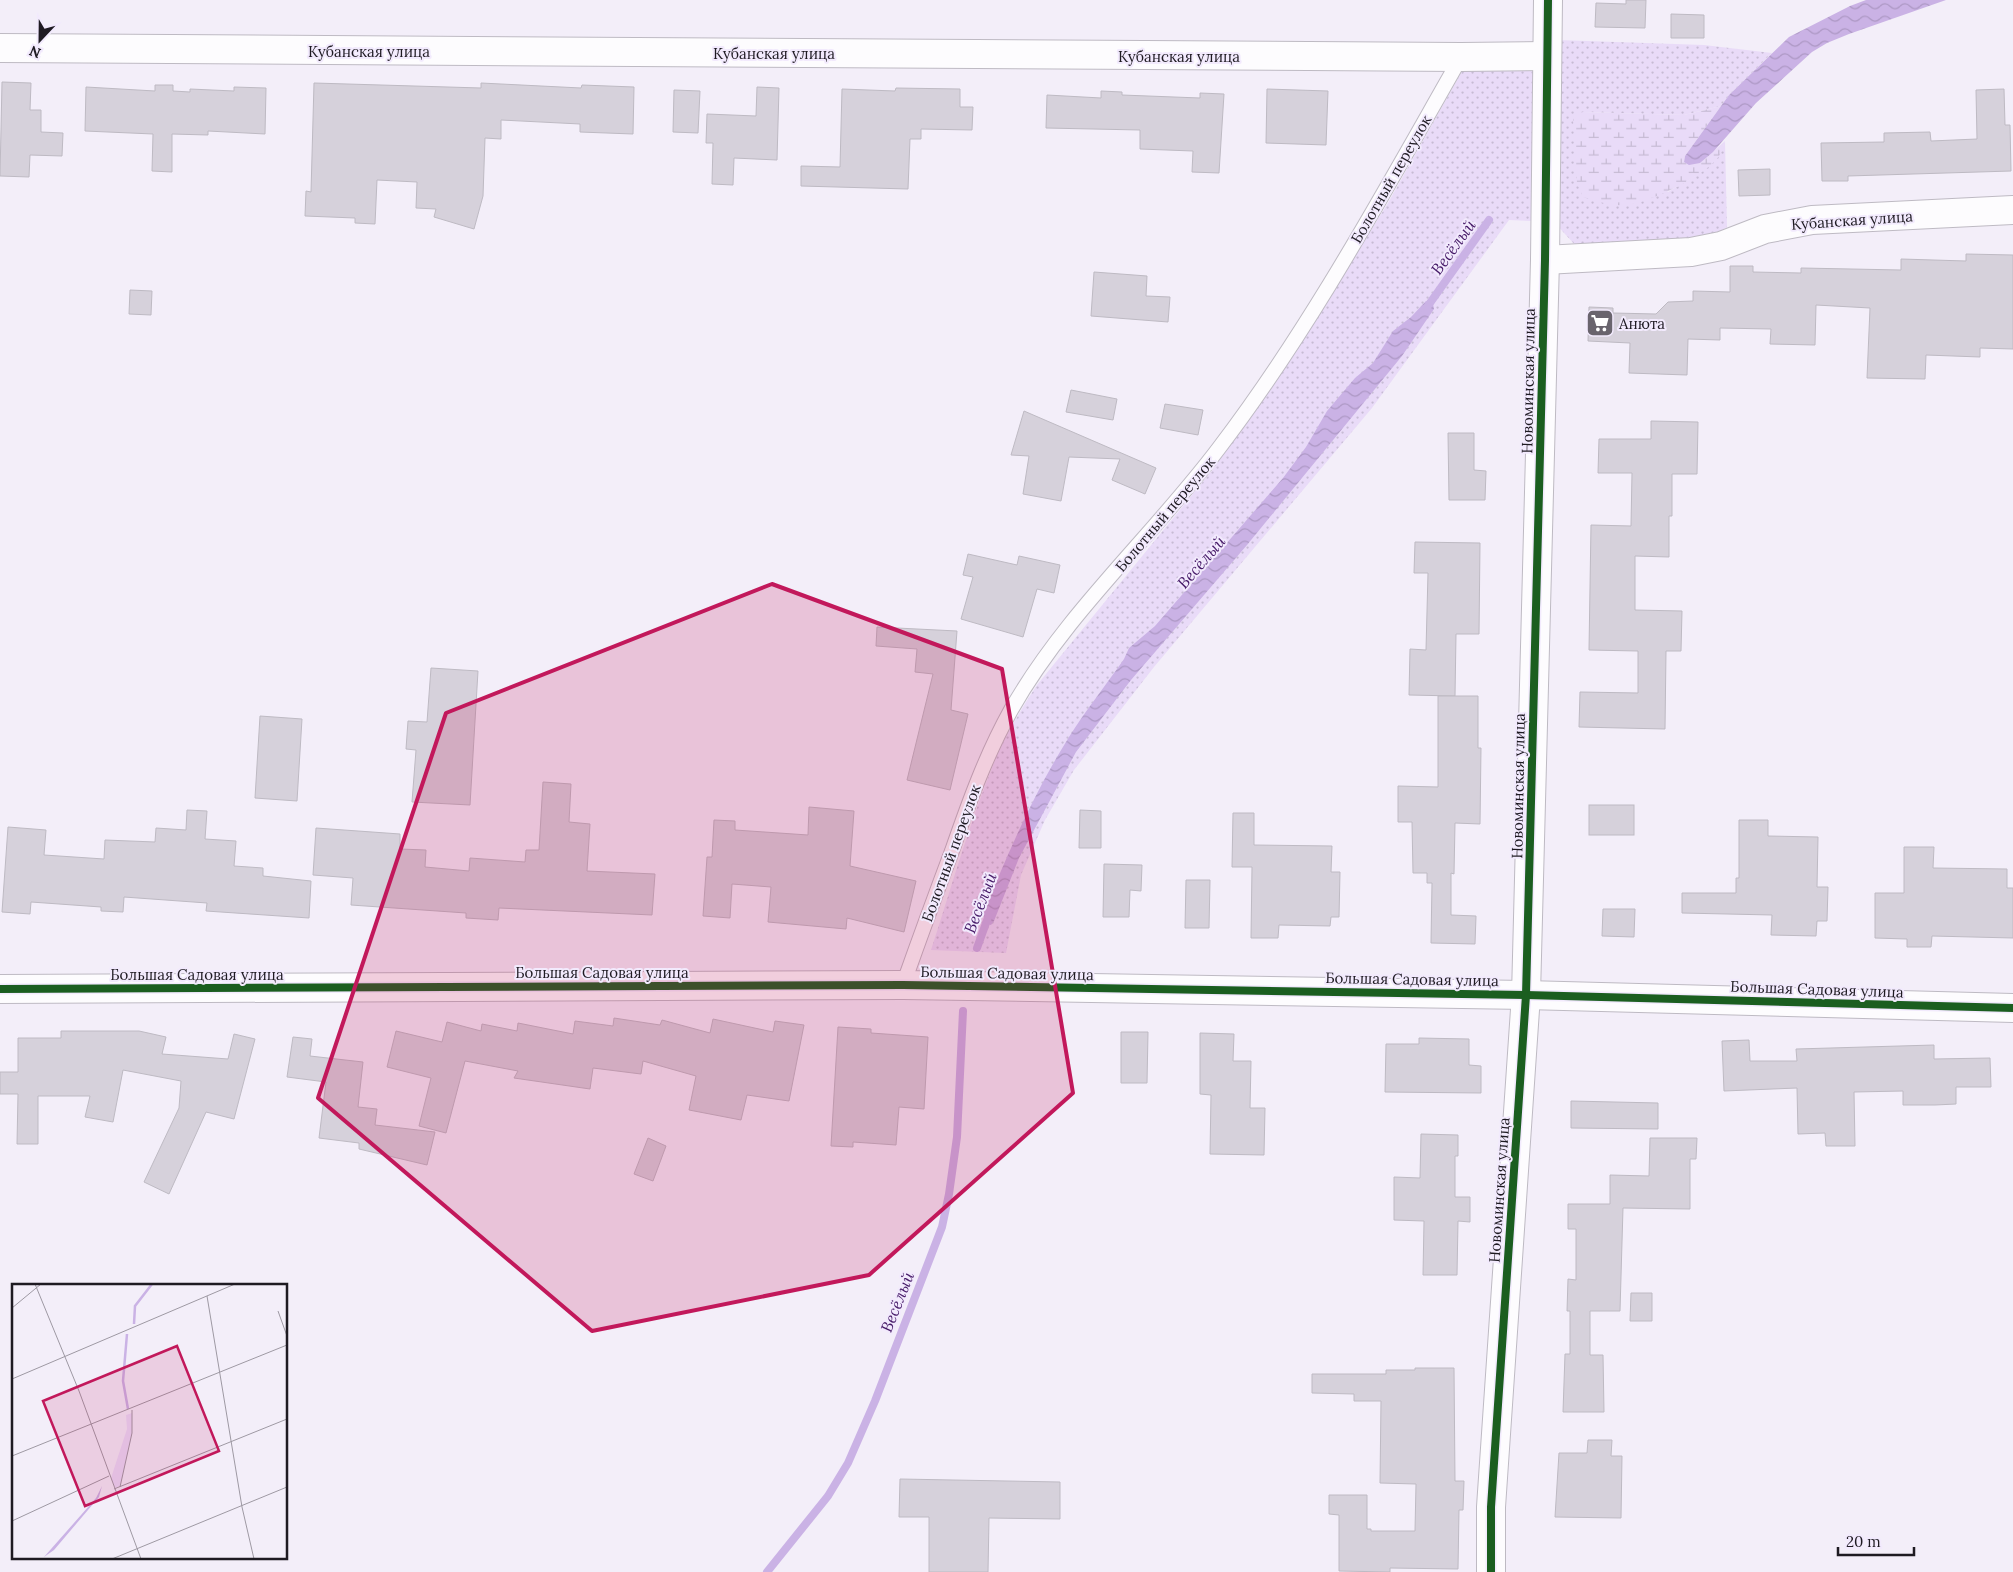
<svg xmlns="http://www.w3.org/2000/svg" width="2013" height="1572" font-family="Lora,serif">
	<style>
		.green { fill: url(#green-dots) }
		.wetland { fill: url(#wetland-marsh) }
		.water { fill: url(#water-waves) }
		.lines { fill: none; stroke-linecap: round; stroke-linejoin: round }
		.stream { stroke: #cab2e5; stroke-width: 8 }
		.building { fill: #d6d1db; stroke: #bebac3 }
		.lane-casing { stroke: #bebac3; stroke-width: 16 }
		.street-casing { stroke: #bebac3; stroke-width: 30 }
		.lane { stroke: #fdfcfe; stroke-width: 14 }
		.street { stroke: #fdfcfe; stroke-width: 28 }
		.cycleway-casing { stroke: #f2eafd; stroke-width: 11 }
		.cycleway { stroke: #1b5e20; stroke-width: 8 }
		.marked { fill: #c2185b; fill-opacity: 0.2; stroke: #c2185b; stroke-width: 4; stroke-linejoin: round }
		.labels { text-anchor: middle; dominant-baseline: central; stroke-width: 4; stroke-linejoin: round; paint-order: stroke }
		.street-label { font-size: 15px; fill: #1e1a22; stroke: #f2eafd }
		.poi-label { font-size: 15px; fill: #1e1a22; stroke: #f2eafd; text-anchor: start }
		.water-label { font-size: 16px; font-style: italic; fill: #451967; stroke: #f2eafd }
		.inset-river { fill: none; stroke: #cab2e5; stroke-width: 2.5 }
		.inset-road { fill: none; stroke: #9e99a3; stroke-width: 1 }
		.view { fill: #c2185b; fill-opacity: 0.15; stroke: #c2185b; stroke-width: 2.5 }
		.inset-edge { fill: none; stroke: #1e1a22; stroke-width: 2.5 }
	</style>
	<defs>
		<pattern id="green-dots" width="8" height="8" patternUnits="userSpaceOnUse" patternTransform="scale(1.25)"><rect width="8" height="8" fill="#e9dbf8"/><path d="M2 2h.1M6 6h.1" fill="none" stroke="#c7bbd4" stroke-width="1.8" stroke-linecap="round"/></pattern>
		<pattern id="wetland-marsh" width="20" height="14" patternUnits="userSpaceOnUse" patternTransform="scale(1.25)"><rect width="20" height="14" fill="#e9dbf8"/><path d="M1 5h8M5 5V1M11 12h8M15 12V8" fill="none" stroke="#c7bbd4"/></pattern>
		<pattern id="water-waves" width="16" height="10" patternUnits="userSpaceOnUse" patternTransform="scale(1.25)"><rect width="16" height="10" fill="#cab2e5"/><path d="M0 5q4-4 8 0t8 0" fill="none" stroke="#ad98c4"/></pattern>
	</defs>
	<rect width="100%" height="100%" fill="#f3eef9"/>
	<g class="green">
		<path d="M1557,40L1704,45L1772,53L1729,95L1721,106L1684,115L1583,112L1668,192C1692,177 1715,169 1725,141L1727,227C1688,251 1622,244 1576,246L1554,222Z"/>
		<path d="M1465,66L1534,67L1533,221L1509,220L1372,408L1154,667L1074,770L1045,820L1021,875L1006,953L931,950C952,886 970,820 996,758C1007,732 1022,708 1037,685L1214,468L1286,366L1388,203Z"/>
	</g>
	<path class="wetland" d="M1721,106L1685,156L1684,162L1700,163L1725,141C1723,146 1722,152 1719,156C1707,175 1648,204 1625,205C1611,206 1596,201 1583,197L1577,183L1573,119L1576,114L1583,112L1684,115Z"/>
	<g class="water">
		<polygon points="1866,0 1946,0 1849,34 1827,43 1812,52 1756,103 1713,152 1700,163 1689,165 1684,162 1685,156 1729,95 1789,37 1850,6"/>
		<path d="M1426,301L1433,304L1434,309L1402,356L1247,545L1131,680L1076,752L1019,858L994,921L991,925L987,924L983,915C1007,854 1034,793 1069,737C1086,710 1106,685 1124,659L1129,648L1155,626L1283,478L1306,447L1327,411L1355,378L1373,363L1393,331L1411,317Z"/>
	</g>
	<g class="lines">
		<g class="stream">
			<polyline points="1425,310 1489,220"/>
			<polyline points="977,948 990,912"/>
			<polyline points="767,1572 828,1496 848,1463 875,1401 942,1227 949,1194 957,1137 963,1011"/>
		</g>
	</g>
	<g class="building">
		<polygon points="1626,0 1646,0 1645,28 1595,27 1596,3 1626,4"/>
		<polygon points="1671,14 1704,15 1704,38 1671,38"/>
		<polygon points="2,82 31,83 30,110 41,110 41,132 63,133 62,156 30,155 29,177 0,176"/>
		<polygon points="314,83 481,88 481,83 581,88 582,85 634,87 633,134 580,132 580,124 501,120 501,139 485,138 483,196 474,229 434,217 436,209 416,208 417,182 377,180 375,224 355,223 355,218 305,216 306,191 311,192"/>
		<polygon points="155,85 173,85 173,91 190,92 190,89 234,91 234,87 266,88 265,134 208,131 208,135 172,134 172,172 152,171 153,134 85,131 86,87 155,91"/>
		<polygon points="757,87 779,88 777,160 734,158 733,185 712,184 713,143 706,143 707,114 756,116"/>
		<polygon points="896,88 960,89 960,107 973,107 972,130 921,129 921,139 910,139 908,189 801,186 801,166 840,167 842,89 895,91"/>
		<polygon points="1267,89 1328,91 1326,145 1266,143"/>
		<polygon points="2004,89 2005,125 2010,125 2011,171 1848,176 1848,181 1822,181 1821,143 1884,142 1884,133 1930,132 1931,141 1977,139 1976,90"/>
		<polygon points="674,90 700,91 698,133 673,132"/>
		<polygon points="1101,91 1122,92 1122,95 1200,98 1200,93 1224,94 1219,173 1192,172 1193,151 1140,149 1140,130 1046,128 1047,95 1101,98"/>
		<polygon points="1770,169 1770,195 1739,196 1738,170"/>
		<polygon points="1966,254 2013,255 2013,349 1980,348 1980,357 1926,355 1925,379 1867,378 1870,308 1816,305 1815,345 1770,344 1771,329 1720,328 1720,340 1688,339 1687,375 1629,373 1630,343 1588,341 1589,307 1613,308 1613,313 1656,314 1668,302 1693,301 1693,291 1730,292 1730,266 1753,266 1753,272 1801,273 1801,268 1901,270 1901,259 1966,261"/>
		<polygon points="1094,272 1147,276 1146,296 1170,297 1168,322 1091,316"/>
		<polygon points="130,290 152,291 151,315 129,314"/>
		<polygon points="1071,390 1117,399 1113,420 1066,412"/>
		<polygon points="1165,404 1203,410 1198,435 1160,428"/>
		<polygon points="1024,411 1156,468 1145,494 1112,480 1120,459 1069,457 1061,501 1023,494 1029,456 1011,455"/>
		<polygon points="1651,421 1698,422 1697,474 1672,474 1672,516 1669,516 1669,557 1635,556 1635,610 1682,611 1681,651 1666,651 1665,729 1579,727 1580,692 1638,693 1638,651 1589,650 1591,525 1631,526 1632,473 1598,473 1599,439 1651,439"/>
		<polygon points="1448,433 1474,433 1474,470 1486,471 1485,500 1449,500"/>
		<polygon points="1415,542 1480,543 1479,634 1456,634 1455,696 1409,695 1410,649 1426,650 1428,573 1414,573"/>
		<polygon points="968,554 1017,565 1019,556 1060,565 1054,593 1037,589 1023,637 961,619 973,577 963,575"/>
		<polygon points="877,627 957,631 951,710 968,714 950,790 907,780 933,674 915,672 917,649 876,646"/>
		<polygon points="431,668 478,671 470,805 412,802 416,750 406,749 408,721 427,722"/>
		<polygon points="1438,696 1478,696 1478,748 1481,748 1480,824 1455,823 1454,874 1451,873 1451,915 1476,916 1475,944 1431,943 1432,883 1427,883 1427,873 1413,873 1412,822 1398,822 1398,786 1438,787"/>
		<polygon points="260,716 302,719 297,801 255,798"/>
		<polygon points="543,782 571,784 569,822 590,824 587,871 655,874 652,915 499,908 498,920 466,918 466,913 351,905 353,878 313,875 316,828 400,834 400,849 426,850 425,867 469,871 470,858 525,862 526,850 539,850"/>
		<rect x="1589" y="805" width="45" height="30"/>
		<polygon points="809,807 854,811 850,866 916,881 904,932 847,918 846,929 768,922 771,887 732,884 730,918 703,916 707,857 712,857 714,820 735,821 735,830 808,835"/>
		<polygon points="187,810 207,811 205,839 236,841 234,866 263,868 263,876 311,881 309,918 206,911 207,903 124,897 123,912 101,911 101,907 31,902 30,914 2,912 8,827 46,830 44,855 104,859 105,840 155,842 156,828 186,830"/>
		<polygon points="1080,810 1101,811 1101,848 1079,848"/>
		<polygon points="1233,813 1254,813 1254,845 1332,846 1331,872 1340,872 1339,917 1331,917 1330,926 1279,925 1278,938 1251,938 1252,867 1232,867"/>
		<polygon points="1739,820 1768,820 1768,836 1818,837 1817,887 1828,887 1827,921 1817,921 1816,936 1771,935 1772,915 1682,913 1682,893 1736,893 1736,878 1739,878"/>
		<polygon points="1904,847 1934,847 1933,868 2007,869 2007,888 2013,888 2013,938 1932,936 1931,947 1907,947 1907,939 1875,938 1875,893 1904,893"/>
		<polygon points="1104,864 1142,865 1141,891 1130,890 1129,917 1103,917"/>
		<polygon points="1186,880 1210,880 1209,928 1185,928"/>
		<polygon points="1603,909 1635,909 1634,937 1602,936"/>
		<polygon points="614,1018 660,1025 662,1020 710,1033 713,1019 773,1032 775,1021 804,1025 789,1101 747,1095 741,1120 689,1110 696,1076 643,1061 641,1074 593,1068 590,1089 514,1078 518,1071 465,1061 446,1133 419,1126 431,1078 387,1067 396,1031 442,1042 447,1022 481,1031 482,1024 517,1031 518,1023 573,1034 575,1021 613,1026"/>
		<polygon points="838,1027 871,1029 871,1033 928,1037 924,1109 899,1107 896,1145 853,1142 853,1147 831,1146"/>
		<polygon points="61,1031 139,1031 166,1037 162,1054 228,1059 234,1034 255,1039 234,1119 206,1112 169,1194 144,1182 179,1108 181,1081 123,1070 113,1122 85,1117 90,1096 38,1096 38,1144 17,1144 18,1094 0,1094 0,1072 18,1072 18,1038 61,1038"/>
		<polygon points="1121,1032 1148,1032 1147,1083 1121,1083"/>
		<polygon points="1200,1033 1234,1034 1233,1061 1251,1061 1250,1108 1265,1108 1264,1155 1210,1154 1211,1095 1200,1094"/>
		<polygon points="293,1037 312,1039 310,1056 363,1062 358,1107 377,1109 375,1125 435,1132 427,1165 359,1149 359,1143 319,1138 326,1082 287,1077"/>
		<polygon points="1419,1038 1469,1039 1469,1065 1481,1066 1481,1093 1385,1092 1386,1044 1419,1044"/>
		<polygon points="1749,1040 1750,1061 1797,1061 1796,1049 1934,1045 1934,1059 1990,1058 1991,1087 1956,1087 1956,1104 1935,1105 1903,1105 1903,1091 1854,1092 1855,1146 1826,1146 1825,1133 1798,1134 1797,1088 1724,1091 1722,1041"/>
		<polygon points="1571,1101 1658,1103 1658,1129 1571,1128"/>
		<polygon points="1421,1134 1458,1135 1458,1156 1455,1156 1455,1197 1470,1197 1470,1222 1458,1221 1457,1275 1423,1275 1424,1221 1394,1220 1394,1177 1420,1178"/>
		<polygon points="648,1138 666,1146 653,1181 634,1174"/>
		<polygon points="1650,1138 1697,1138 1696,1159 1690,1159 1690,1209 1623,1208 1620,1311 1590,1311 1590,1355 1603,1355 1604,1412 1563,1412 1565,1354 1570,1354 1570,1311 1567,1311 1568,1279 1576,1280 1576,1229 1568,1229 1568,1204 1610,1204 1610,1175 1649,1176"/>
		<polygon points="1631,1293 1652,1293 1652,1321 1630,1321"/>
		<polygon points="1415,1368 1454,1368 1455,1481 1464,1481 1463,1510 1459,1510 1458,1569 1390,1568 1390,1572 1339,1571 1339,1515 1329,1514 1329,1495 1367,1495 1367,1529 1371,1529 1371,1531 1415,1531 1416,1484 1380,1483 1381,1401 1354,1401 1354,1394 1312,1393 1312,1374 1386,1374 1386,1370 1415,1370"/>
		<polygon points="1588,1440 1612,1440 1611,1456 1622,1456 1621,1518 1555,1517 1559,1453 1587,1453"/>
		<polygon points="900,1479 1060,1482 1060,1519 989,1518 988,1572 929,1572 929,1517 899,1517"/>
	</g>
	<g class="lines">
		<g class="lane-casing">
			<path id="lane" d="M903,985C919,940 935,896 952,851C969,802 986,755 1011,710C1066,613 1152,537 1219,448C1312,326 1385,190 1461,57"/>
		</g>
		<g class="street-casing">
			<g id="street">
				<polyline points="0,48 1461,57 1547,56"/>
				<polyline points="1545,260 1691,252 1721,246 1765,229 1812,220 2013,210"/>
				<polyline points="0,989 903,985 1526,995 2013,1008"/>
				<polyline points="1491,1572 1491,1507 1526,995 1545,260 1548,0"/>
			</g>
		</g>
		<use href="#lane" class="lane"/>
		<use href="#street" class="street"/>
		<g class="cycleway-casing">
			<g id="cycleway">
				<polyline points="0,989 903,985 1526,995 2013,1008"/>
				<polyline points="1491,1572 1491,1507 1526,995 1545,260 1548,0"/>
			</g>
		</g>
		<use href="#cycleway" class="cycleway"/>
	</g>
	<path class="marked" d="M772,584L1002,669L1073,1093L869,1275L592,1331L318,1098L446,713Z"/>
	<defs>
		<g id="supermarket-square" transform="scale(1.4375)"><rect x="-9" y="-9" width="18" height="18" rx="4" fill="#69646d" stroke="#f2eafd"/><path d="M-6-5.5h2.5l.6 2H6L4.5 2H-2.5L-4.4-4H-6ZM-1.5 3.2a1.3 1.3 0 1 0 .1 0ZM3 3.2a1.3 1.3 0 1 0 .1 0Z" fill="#fff"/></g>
	</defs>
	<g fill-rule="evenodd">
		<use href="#supermarket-square" x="1600" y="323"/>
	</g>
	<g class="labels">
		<g class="street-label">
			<text x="369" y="51">Кубанская улица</text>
			<text x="774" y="53">Кубанская улица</text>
			<text x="1179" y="56">Кубанская улица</text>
			<text transform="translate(1391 179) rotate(-60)">Болотный переулок</text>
			<text transform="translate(1852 220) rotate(-4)">Кубанская улица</text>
			<text transform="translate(1528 381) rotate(-89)">Новоминская улица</text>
			<text transform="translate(1165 514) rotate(-50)">Болотный переулок</text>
			<text transform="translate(1518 786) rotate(-89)">Новоминская улица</text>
			<text transform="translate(951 853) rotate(-70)">Болотный переулок</text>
			<text x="602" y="972">Большая Садовая улица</text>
			<text transform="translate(1007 973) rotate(1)">Большая Садовая улица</text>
			<text x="197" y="974">Большая Садовая улица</text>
			<text transform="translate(1412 979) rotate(1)">Большая Садовая улица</text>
			<text transform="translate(1817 989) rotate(2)">Большая Садовая улица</text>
			<text transform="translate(1499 1190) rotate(-86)">Новоминская улица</text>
		</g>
		<g class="poi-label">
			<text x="1619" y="323">Анюта</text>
		</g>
		<g class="water-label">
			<text transform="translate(1453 247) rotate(-54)">Весёлый</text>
			<text transform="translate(1201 562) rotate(-49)">Весёлый</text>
			<text transform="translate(980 903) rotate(-69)">Весёлый</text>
			<text transform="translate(897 1302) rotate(-68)">Весёлый</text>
		</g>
	</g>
	<g transform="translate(12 1284)">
		<rect width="275" height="275" fill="#f3eef9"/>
		<path d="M120,129V150L108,202L103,204L99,194L115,145L114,131Z" fill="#e9dbf8"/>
		<path d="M90,202L87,213L42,266L32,273L84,214Z" fill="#cab2e5"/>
		<path class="inset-river" d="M122,40L123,22L140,0M115,50L111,97L116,125"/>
		<path class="inset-road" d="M23,0L67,107L129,275M195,12L230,223L242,275M0,24L29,0M266,27L275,52M0,95L223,0M0,172L275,61M108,203L120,149V126M102,205L275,135M0,237L97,192M100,275L275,203"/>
		<path class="view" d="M165,62L207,167L73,222L31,117Z"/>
		<rect width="275" height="275" class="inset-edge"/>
	</g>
	<g transform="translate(40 40) rotate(202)" stroke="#f2eafd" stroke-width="4" paint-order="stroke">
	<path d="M0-4L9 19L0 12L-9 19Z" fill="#1e1a22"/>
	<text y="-8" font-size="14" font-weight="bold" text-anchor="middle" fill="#1e1a22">N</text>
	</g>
	<path d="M1838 1547v8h76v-8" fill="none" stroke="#1e1a22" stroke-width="2.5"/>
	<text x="1846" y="1547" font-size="15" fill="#1e1a22" stroke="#f2eafd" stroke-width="4" paint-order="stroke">20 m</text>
</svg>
